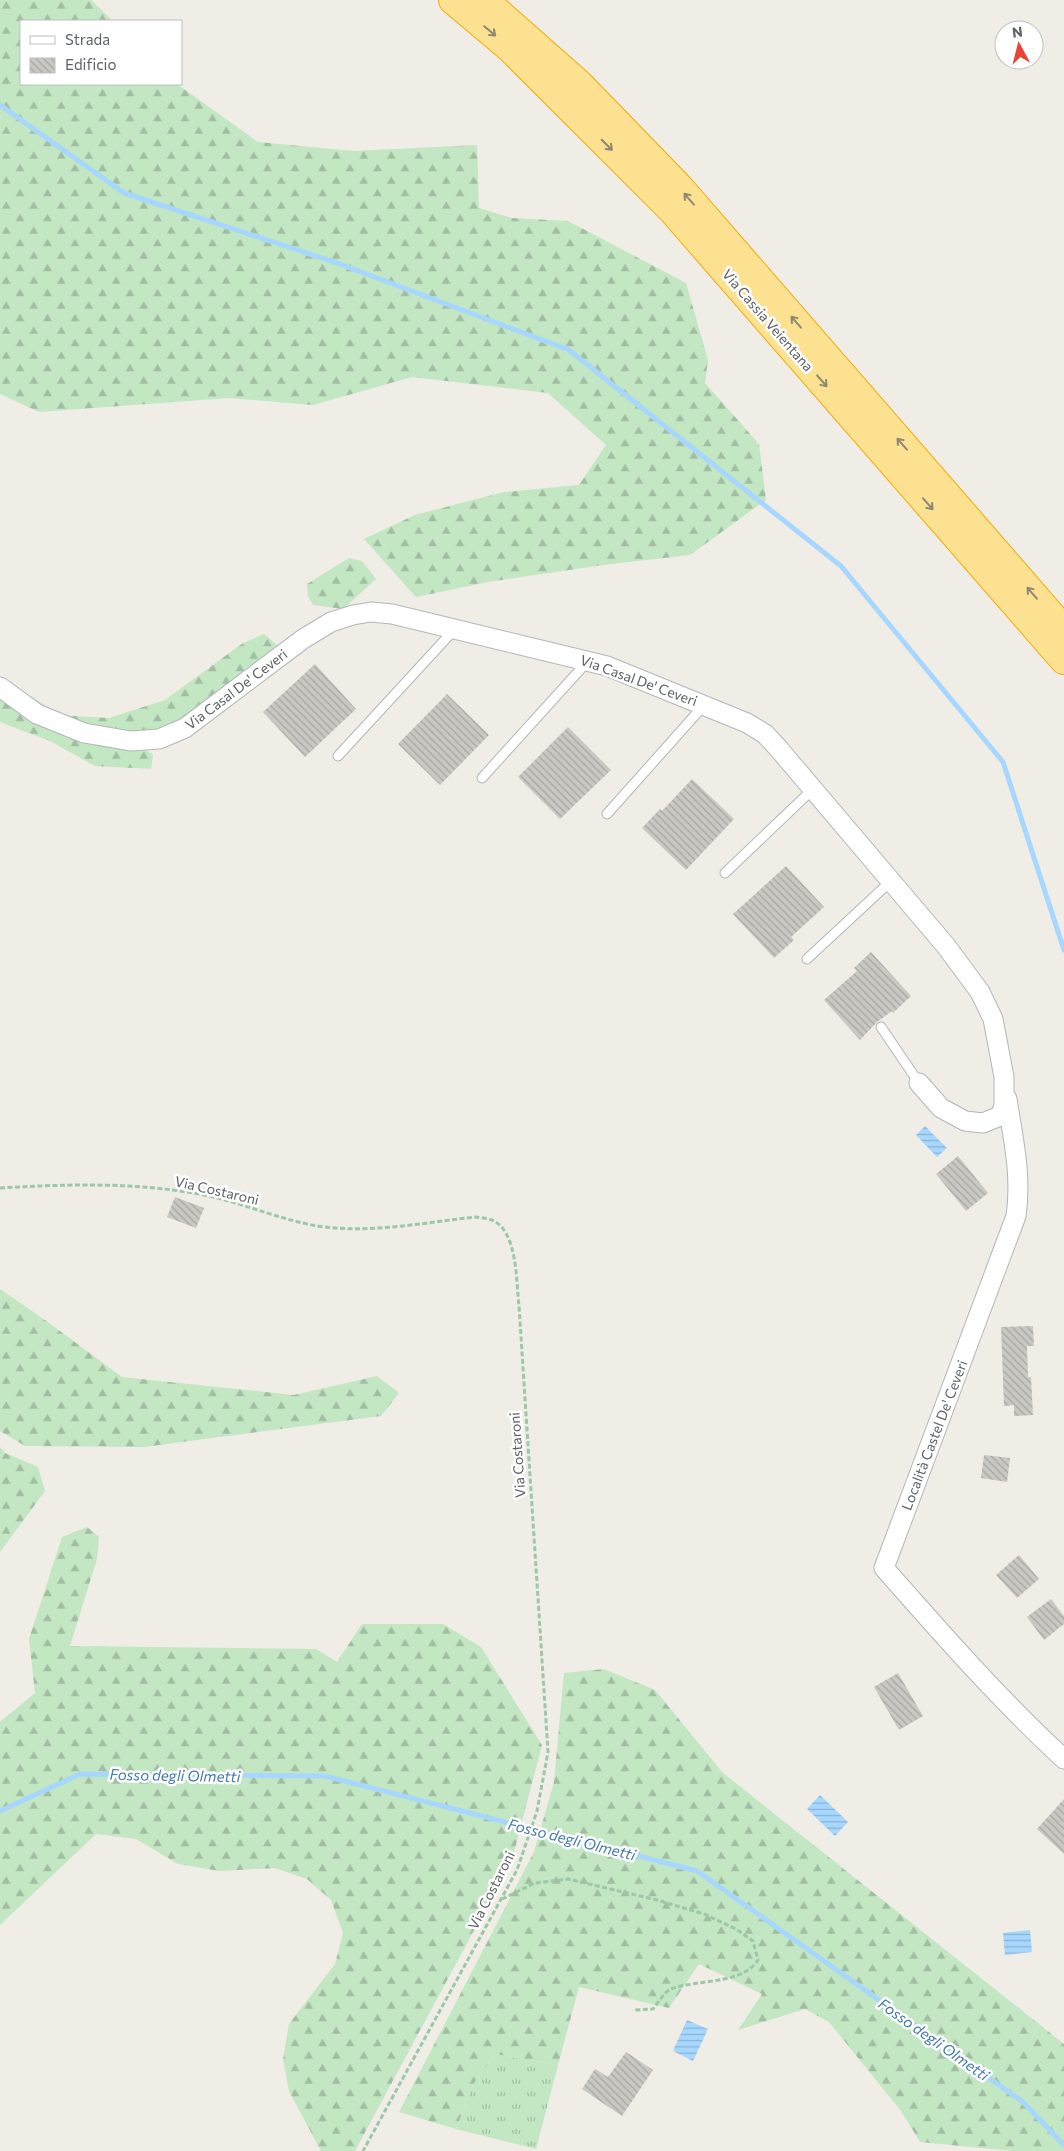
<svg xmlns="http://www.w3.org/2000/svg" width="1064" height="2151" font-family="Commissioner,sans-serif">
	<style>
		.grass { fill: url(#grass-tufts) }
		.forest { fill: url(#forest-firs) }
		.water { fill: url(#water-rules) }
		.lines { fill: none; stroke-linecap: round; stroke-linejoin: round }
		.stream { stroke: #a7d7fe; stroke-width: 5 }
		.building { fill: url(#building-back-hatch) }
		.lane-casing { stroke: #b3b6ba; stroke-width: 11 }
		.street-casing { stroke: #b3b6ba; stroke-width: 21 }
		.highway-casing { stroke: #f2aa03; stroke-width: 30 }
		.path { stroke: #9cc7a8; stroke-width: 3; stroke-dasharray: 5 2.5; stroke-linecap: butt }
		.lane { stroke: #fff; stroke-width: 9 }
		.street { stroke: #fff; stroke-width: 19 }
		.highway { stroke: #fce191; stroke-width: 28 }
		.oneway { stroke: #8d8773 }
		.labels { text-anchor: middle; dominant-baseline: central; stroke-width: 5; stroke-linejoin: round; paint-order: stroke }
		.street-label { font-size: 14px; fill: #5d6166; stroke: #fff }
		.water-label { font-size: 15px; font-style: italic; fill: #4378b1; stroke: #fff }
	</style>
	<defs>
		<pattern id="grass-tufts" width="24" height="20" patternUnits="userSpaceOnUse" patternTransform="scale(1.25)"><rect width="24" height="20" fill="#c3e6c3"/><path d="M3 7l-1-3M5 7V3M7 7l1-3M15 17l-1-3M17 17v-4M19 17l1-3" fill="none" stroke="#a2bea2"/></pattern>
		<pattern id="forest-firs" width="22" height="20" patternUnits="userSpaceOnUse" patternTransform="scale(1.25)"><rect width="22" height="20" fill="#c3e6c3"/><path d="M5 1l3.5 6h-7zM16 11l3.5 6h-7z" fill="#a2bea2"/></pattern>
		<pattern id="water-rules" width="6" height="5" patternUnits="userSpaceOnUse" patternTransform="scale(1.25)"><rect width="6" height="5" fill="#a7d7fe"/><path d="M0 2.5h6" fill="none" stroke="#8bb2d1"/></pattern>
		<pattern id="building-back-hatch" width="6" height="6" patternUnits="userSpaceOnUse" patternTransform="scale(1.25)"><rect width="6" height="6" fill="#cac8c3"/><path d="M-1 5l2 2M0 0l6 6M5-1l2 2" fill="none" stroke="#a7a6a2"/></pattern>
	</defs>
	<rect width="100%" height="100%" fill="#efede6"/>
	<polygon class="grass" points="495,2054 558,2065 536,2149 456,2129 473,2085"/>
	<g class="forest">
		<polygon points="0,0 91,0 113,21 21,21 21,84 177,84 258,142 354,151 477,145 479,208 512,218 568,221 686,283 708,360 705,383 759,444 766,500 690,555 603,565 488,582 416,597 364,539 415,515 504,492 579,485 606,445 548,393 412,377 313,405 229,398 39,412 0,394"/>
		<polygon points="349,558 362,561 376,579 343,609 313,605 308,596 307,584"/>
		<polygon points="264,634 277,645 261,663 173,726 136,742 153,755 151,769 95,766 50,741 0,722 0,698 4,695 31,696 59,715 109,718 165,700 243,643"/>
		<polygon points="0,1289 45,1320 122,1377 294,1395 377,1376 399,1393 381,1416 144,1447 25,1446 0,1431"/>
		<polygon points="0,1447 5,1453 38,1467 45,1491 0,1552"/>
		<polygon points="87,1527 99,1537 97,1559 70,1646 316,1649 337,1662 362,1624 443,1624 481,1647 542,1745 512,1860 355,2151 321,2151 289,2091 283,2059 289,2024 335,1964 343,1933 331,1900 307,1879 275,1868 220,1871 178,1864 136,1839 96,1834 0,1925 0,1722 35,1693 29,1639 62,1537"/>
		<polygon points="604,1669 655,1690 723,1773 1064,2044 1064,2151 1013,2151 920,2142 901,2111 829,2022 805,2009 738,2030 762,1994 699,1964 669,2008 579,1987 558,2065 495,2054 473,2085 456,2129 399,2112 534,1852 554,1782 564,1673"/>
	</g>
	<g class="water">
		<polygon points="925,1126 947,1148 937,1157 916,1135"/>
		<polygon points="820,1795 848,1822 835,1836 807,1809"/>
		<polygon points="1030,1930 1032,1952 1005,1955 1003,1933"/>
		<polygon points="687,2020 708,2029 693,2061 673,2051"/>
	</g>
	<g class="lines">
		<g class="stream">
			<polyline points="0,105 124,193 337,263 569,350 841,566 1003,762 1064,950"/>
			<polyline points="0,1811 80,1774 325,1776 697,1871 1023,2102 1064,2145"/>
		</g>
	</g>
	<g class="building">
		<polygon points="315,664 356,709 305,757 263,712"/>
		<polygon points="447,694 489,735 440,785 398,744"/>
		<polygon points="568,727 611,770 560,819 518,777"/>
		<polygon points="692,779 734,819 686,870 642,828 660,809 662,811"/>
		<polygon points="786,866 824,907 791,937 794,940 774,958 733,914"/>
		<polygon points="871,952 911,996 893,1013 892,1011 877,1022 860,1040 824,1000 857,971 854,968"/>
		<polygon points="958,1156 988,1193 966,1211 936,1174"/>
		<polygon points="175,1197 204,1208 196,1228 167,1217"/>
		<polygon points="1033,1326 1034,1346 1027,1346 1028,1377 1031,1377 1033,1415 1014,1416 1014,1405 1004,1406 1001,1327"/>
		<polygon points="984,1455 1010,1458 1007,1482 981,1478"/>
		<polygon points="1019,1555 1039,1579 1017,1598 996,1575"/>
		<polygon points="1051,1599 1064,1616 1064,1624 1044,1640 1027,1617"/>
		<polygon points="898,1673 923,1716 899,1730 874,1687"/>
		<polygon points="1064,1799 1064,1854 1037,1829"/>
		<polygon points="626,2052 653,2070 622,2116 582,2089 595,2069 608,2077"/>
	</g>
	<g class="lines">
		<g class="lane-casing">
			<g id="lane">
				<polyline points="338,756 454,630"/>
				<polyline points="482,778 587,662"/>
				<polyline points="607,814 705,704"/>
				<polyline points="725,873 813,789"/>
				<polyline points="807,959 891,881"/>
				<polyline points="881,1027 919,1083"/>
			</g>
		</g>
		<g class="street-casing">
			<g id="street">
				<polyline points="0,687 37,714 84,733 131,741 159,739 185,728 303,639 331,622 353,615 371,612 392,614 607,666 747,723 765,734 778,748 946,946 980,992 993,1019 1004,1077 1004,1106 1000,1116 983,1123 965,1121 941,1108 919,1083"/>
				<path d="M1007,1099C1013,1138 1022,1176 1016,1216L884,1568C942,1634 1000,1700 1064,1759"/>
			</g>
		</g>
		<g class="highway-casing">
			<g id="highway">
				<polyline points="453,0 510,48 672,210 1064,660"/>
				<polyline points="484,0 579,84 679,187 1064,630"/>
			</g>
		</g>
		<g class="path">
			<path d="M0,1188C68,1184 137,1182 204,1195C245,1203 284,1222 325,1227C375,1233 427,1222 476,1217C481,1218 487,1218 492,1220C518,1231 516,1282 519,1306L548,1752L537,1811L517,1870L363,2151"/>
			<path d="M502,1899L535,1883L568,1879L657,1900L704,1914L736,1929L753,1941L758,1960C742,1985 697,1979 671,1989C665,1991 658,2003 653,2009L635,2010"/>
		</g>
		<use href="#lane" class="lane"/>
		<use href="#street" class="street"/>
		<use href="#highway" class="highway"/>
	</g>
	<defs><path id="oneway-shaft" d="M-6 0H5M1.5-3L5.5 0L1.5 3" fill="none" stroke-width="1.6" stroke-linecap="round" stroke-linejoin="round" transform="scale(1.25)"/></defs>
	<g class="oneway">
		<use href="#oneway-shaft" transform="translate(490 31) rotate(40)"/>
		<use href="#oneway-shaft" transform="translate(607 145) rotate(45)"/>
		<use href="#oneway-shaft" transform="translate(689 199) rotate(-131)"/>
		<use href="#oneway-shaft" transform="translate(796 322) rotate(-131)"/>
		<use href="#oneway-shaft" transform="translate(822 381) rotate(49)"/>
		<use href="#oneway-shaft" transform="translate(902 444) rotate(-131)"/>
		<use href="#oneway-shaft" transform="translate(928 504) rotate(49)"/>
		<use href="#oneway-shaft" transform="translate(1032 593) rotate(-131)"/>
	</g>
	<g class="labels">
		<g class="street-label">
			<text transform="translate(768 320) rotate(49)">Via Cassia Veientana</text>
			<text transform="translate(639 680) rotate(20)">Via Casal De' Ceveri</text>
			<text transform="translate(236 689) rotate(-37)">Via Casal De' Ceveri</text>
			<text transform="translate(217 1190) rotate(13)">Via Costaroni</text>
			<text transform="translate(934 1435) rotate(-69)">Località Castel De' Ceveri</text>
			<text transform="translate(517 1455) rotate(-94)">Via Costaroni</text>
			<text transform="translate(491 1890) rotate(-63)">Via Costaroni</text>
		</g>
		<g class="water-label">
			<text transform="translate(175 1775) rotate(1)">Fosso degli Olmetti</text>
			<text transform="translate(572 1839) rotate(14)">Fosso degli Olmetti</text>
			<text transform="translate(934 2039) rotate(35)">Fosso degli Olmetti</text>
		</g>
	</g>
	<rect x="20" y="20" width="162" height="65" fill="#ffffff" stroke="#bec0c2"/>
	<rect x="30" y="36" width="25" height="8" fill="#ffffff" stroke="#bec0c2"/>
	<text x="65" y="45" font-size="15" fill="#5d6166">Strada</text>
	<rect x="30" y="58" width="25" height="15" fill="url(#building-back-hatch)" stroke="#bec0c2"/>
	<text x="65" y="70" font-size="15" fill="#5d6166">Edificio</text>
	<g transform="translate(1019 45) rotate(353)"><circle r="24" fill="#ffffff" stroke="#bec0c2"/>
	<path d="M0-4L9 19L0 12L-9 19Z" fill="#e84334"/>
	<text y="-8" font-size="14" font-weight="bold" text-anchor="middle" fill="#5d6166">N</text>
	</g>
</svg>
